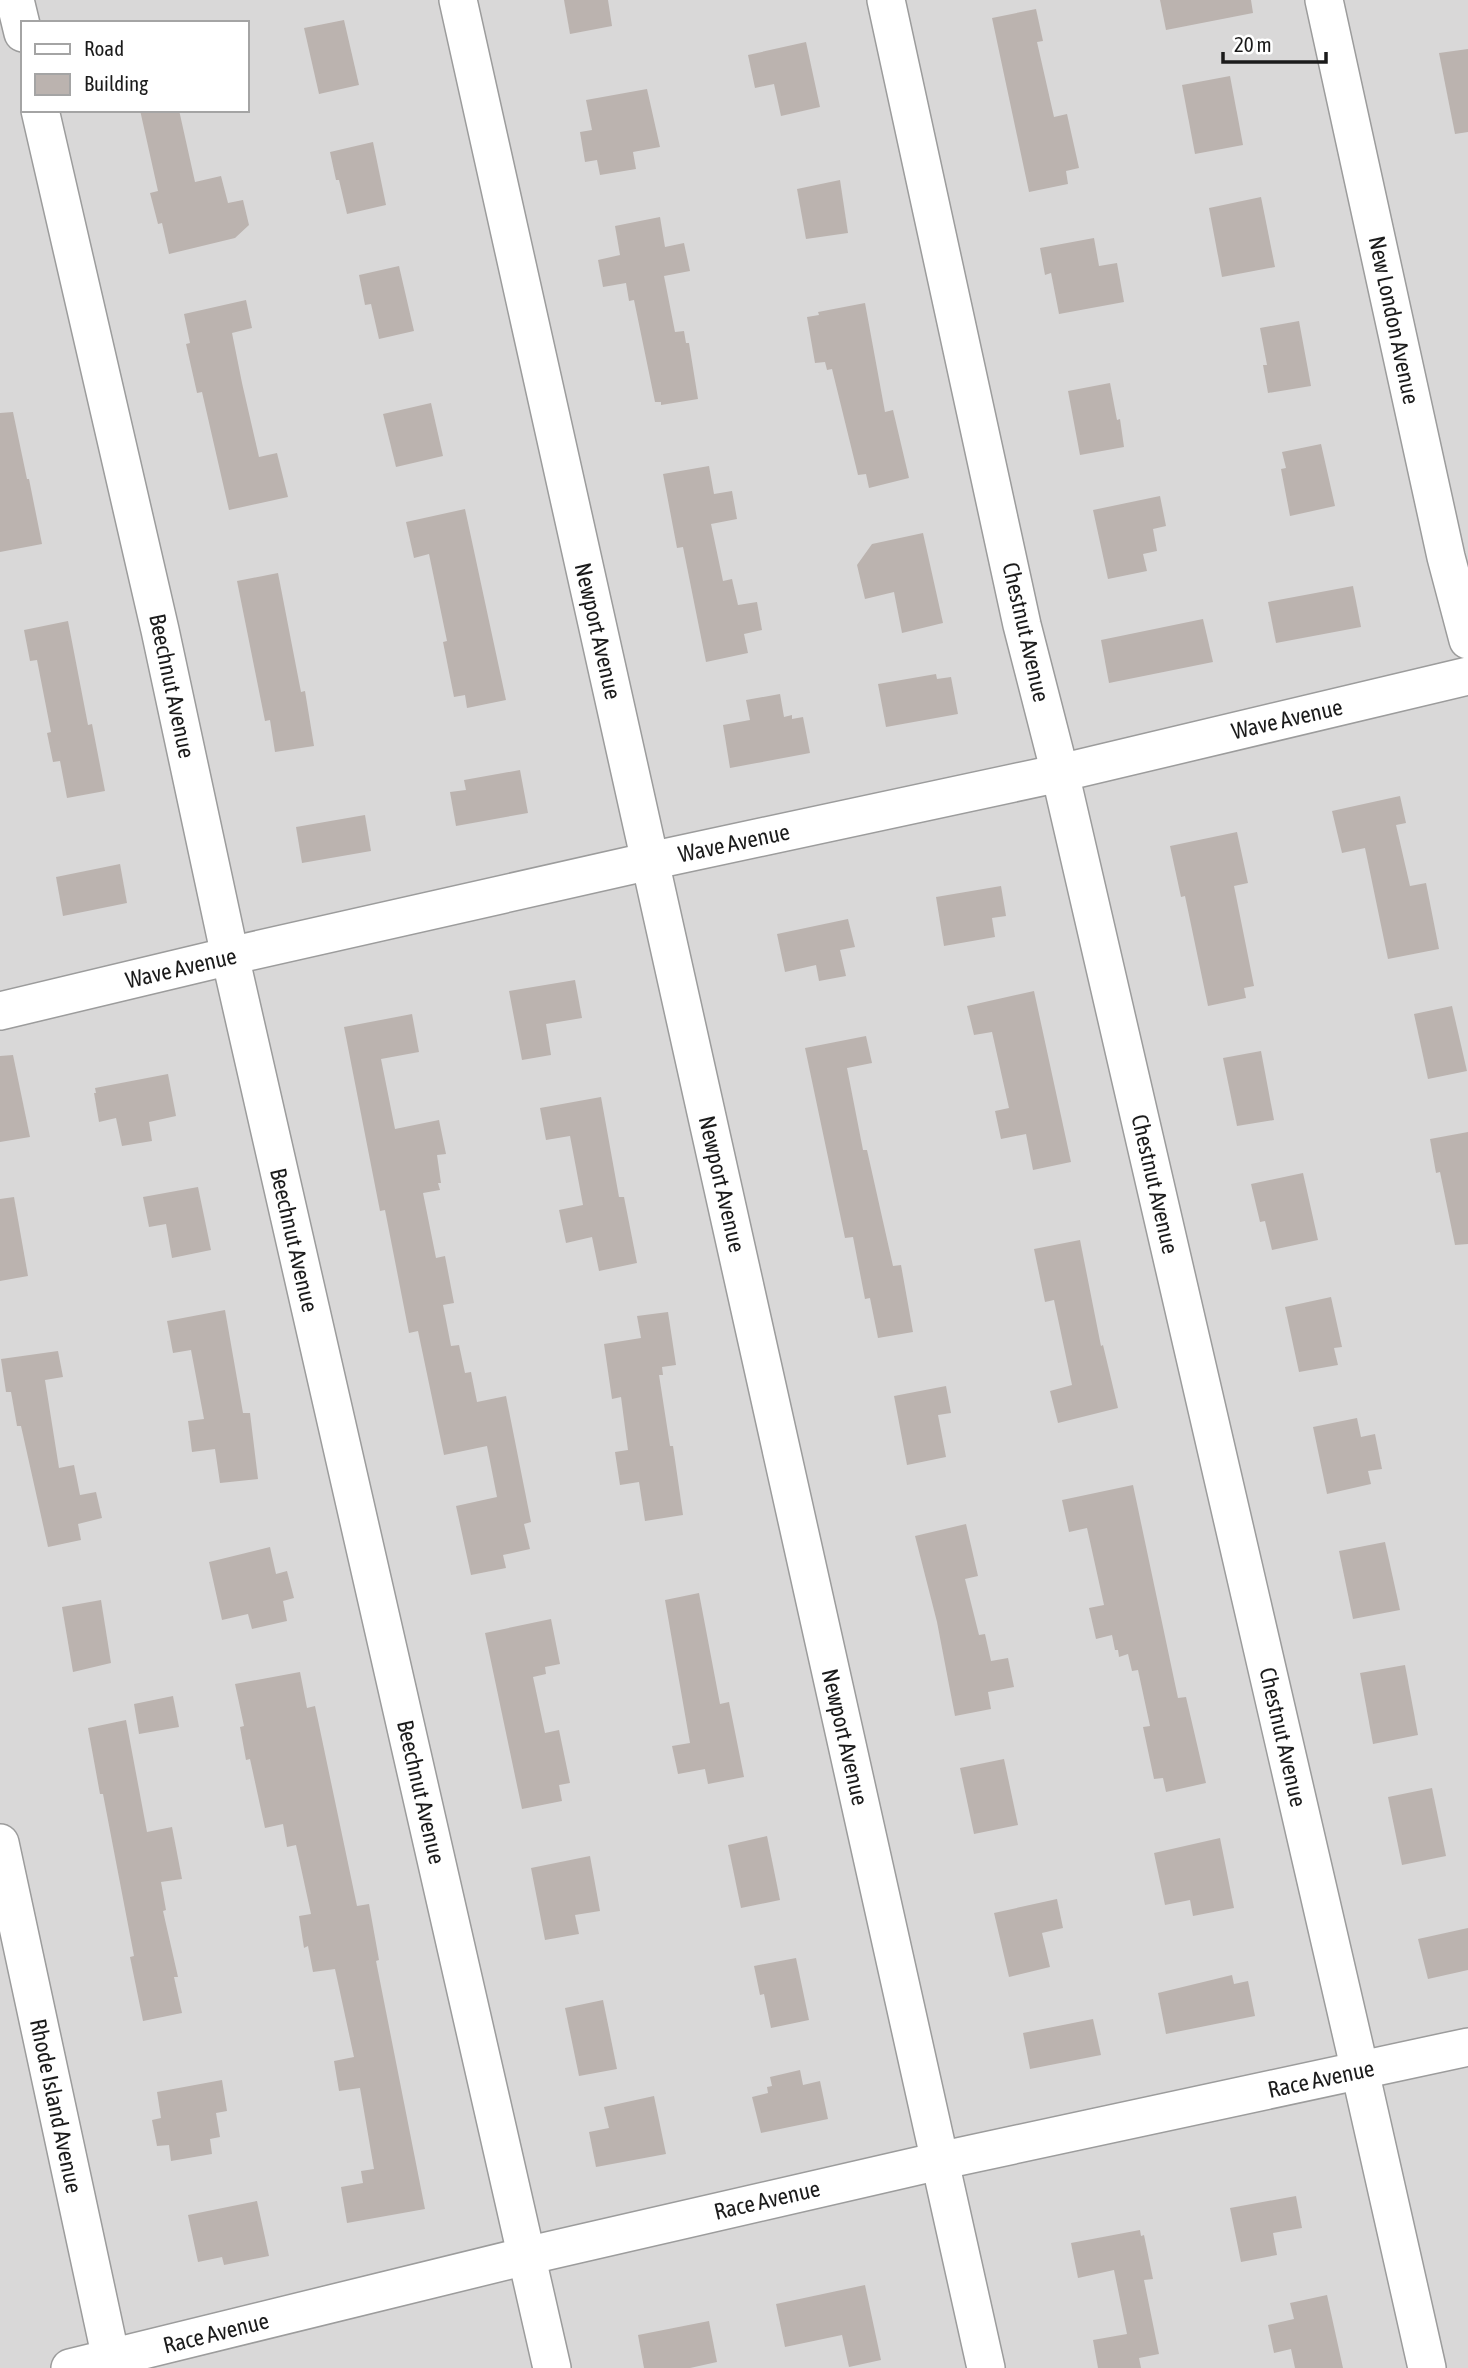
<svg xmlns="http://www.w3.org/2000/svg" width="1468" height="2368" font-family="'Asap Condensed',sans-serif">
	<style>
		.residential { fill: #d9d8d8; fill-rule: evenodd }
		.building { fill: #bbb3af }
		.lines { fill: none; stroke-linecap: round; stroke-linejoin: round }
		.minor-casing { stroke: #9c9c9c; stroke-width: 40 }
		.minor { stroke: #fff; stroke-width: 37 }
		.labels { text-anchor: middle; dominant-baseline: central; stroke-width: 5; stroke-linejoin: round; paint-order: stroke }
		.street-label { font-size: 23px; fill: #1b1b1b; stroke: #fff }
	</style>
	<rect width="100%" height="100%" fill="#ebe8e2"/>
	<path class="residential" d="M0,0H1468V2368H0ZM23,23H247V110H23Z"/>
	<g class="building">
		<polygon points="564,0 608,0 612,26 570,34"/>
		<polygon points="1160,0 1251,0 1253,13 1166,30"/>
		<polygon points="1036,9 1043,41 1037,42 1054,117 1067,114 1079,168 1066,171 1068,184 1029,192 992,18"/>
		<polygon points="344,20 359,85 319,94 304,28"/>
		<polygon points="806,42 820,107 781,116 774,84 755,88 748,55"/>
		<polygon points="1468,49 1468,132 1455,134 1439,53"/>
		<polygon points="1230,76 1243,145 1195,154 1182,85"/>
		<polygon points="647,89 660,147 633,152 636,169 600,175 597,160 585,162 580,132 592,130 586,100"/>
		<polygon points="140,110 179,110 195,182 221,176 228,203 243,200 249,225 235,238 169,254 162,223 158,224 150,193 158,191"/>
		<polygon points="373,142 386,205 347,214 339,180 336,180 330,152"/>
		<polygon points="840,180 848,233 806,239 797,189"/>
		<polygon points="1261,197 1275,267 1222,277 1209,208"/>
		<polygon points="660,217 665,247 684,243 690,271 664,276 675,332 684,331 686,343 689,343 698,399 661,405 661,402 655,402 634,300 629,301 626,283 603,287 598,260 620,255 615,226"/>
		<polygon points="1094,238 1099,266 1117,263 1124,302 1059,314 1051,273 1045,275 1040,248"/>
		<polygon points="399,266 414,331 379,339 371,304 365,305 359,275"/>
		<polygon points="246,300 252,328 232,333 242,383 259,457 277,453 288,497 229,510 202,392 197,393 186,344 190,343 184,314"/>
		<polygon points="865,303 885,412 893,410 909,478 869,488 866,474 858,475 832,369 827,370 825,362 815,363 807,317 819,315 818,312"/>
		<polygon points="1299,321 1311,386 1268,393 1263,365 1267,365 1260,328"/>
		<polygon points="1110,383 1117,420 1120,419 1124,447 1080,455 1068,391"/>
		<polygon points="431,403 443,456 396,467 383,414"/>
		<polygon points="13,412 27,479 29,479 42,544 0,552 0,413"/>
		<polygon points="1321,444 1335,506 1290,516 1281,469 1286,468 1282,452"/>
		<polygon points="709,466 714,494 732,491 737,519 711,524 723,581 732,579 738,605 757,602 762,630 744,634 748,653 706,662 683,547 677,548 663,474"/>
		<polygon points="1160,496 1166,526 1153,529 1157,551 1143,554 1147,571 1108,579 1093,510"/>
		<polygon points="465,509 506,700 467,708 465,695 454,697 443,642 447,641 429,554 414,558 406,522"/>
		<polygon points="923,533 943,623 902,633 894,592 865,599 857,565 872,544"/>
		<polygon points="278,573 301,692 305,691 314,746 275,752 270,720 265,721 237,581"/>
		<polygon points="1353,586 1361,627 1276,643 1268,602"/>
		<polygon points="1203,619 1213,662 1109,683 1101,640"/>
		<polygon points="68,621 88,725 92,724 105,791 67,798 60,761 53,762 47,733 51,732 37,660 30,661 24,630"/>
		<polygon points="936,674 937,679 951,677 958,714 886,727 878,684"/>
		<polygon points="780,694 784,717 792,715 792,719 803,717 810,753 730,768 723,725 750,720 746,700"/>
		<polygon points="520,770 528,813 456,826 450,792 466,790 464,780"/>
		<polygon points="1400,796 1406,823 1396,825 1410,886 1426,883 1439,949 1388,959 1365,848 1342,853 1332,811"/>
		<polygon points="365,815 371,851 302,863 296,827"/>
		<polygon points="1237,832 1248,883 1234,886 1254,986 1244,988 1246,998 1208,1006 1185,896 1181,897 1170,846"/>
		<polygon points="120,864 127,903 63,916 56,877"/>
		<polygon points="1001,886 1006,916 992,918 995,937 944,946 936,897"/>
		<polygon points="848,919 855,947 840,950 846,976 819,981 816,965 785,972 777,934"/>
		<polygon points="575,980 582,1018 546,1024 551,1055 522,1060 509,991"/>
		<polygon points="1034,991 1071,1162 1033,1170 1026,1134 1001,1139 995,1111 1009,1108 992,1032 974,1035 967,1006"/>
		<polygon points="1452,1006 1467,1071 1428,1079 1414,1014"/>
		<polygon points="412,1014 419,1052 381,1059 395,1129 439,1120 446,1154 437,1155 441,1183 438,1183 440,1190 423,1193 436,1258 445,1256 454,1303 443,1305 451,1346 459,1345 465,1373 471,1372 477,1402 506,1396 531,1522 524,1524 530,1549 503,1555 506,1568 471,1575 456,1506 497,1497 487,1446 444,1455 418,1331 409,1333 385,1210 380,1211 344,1027"/>
		<polygon points="866,1036 872,1063 847,1068 863,1150 867,1150 893,1266 901,1265 913,1332 878,1338 870,1298 865,1299 853,1237 845,1238 805,1048"/>
		<polygon points="1261,1051 1274,1120 1237,1126 1223,1058"/>
		<polygon points="13,1055 30,1137 0,1142 0,1056"/>
		<polygon points="168,1074 176,1116 149,1122 152,1141 122,1146 116,1118 99,1122 94,1093 96,1093 95,1088"/>
		<polygon points="601,1097 619,1197 624,1197 637,1263 599,1271 592,1237 566,1243 559,1210 583,1205 570,1136 546,1140 540,1108"/>
		<polygon points="1468,1132 1468,1244 1455,1245 1440,1172 1436,1173 1430,1139"/>
		<polygon points="1303,1173 1318,1240 1272,1250 1265,1221 1260,1222 1251,1184"/>
		<polygon points="198,1187 211,1250 172,1258 166,1224 149,1227 143,1197"/>
		<polygon points="14,1197 28,1276 0,1281 0,1199"/>
		<polygon points="1080,1240 1101,1346 1103,1345 1118,1408 1058,1423 1050,1391 1072,1385 1054,1300 1045,1302 1034,1249"/>
		<polygon points="1331,1297 1342,1347 1334,1348 1338,1365 1299,1372 1285,1307"/>
		<polygon points="225,1310 243,1413 250,1413 258,1479 220,1483 215,1449 192,1452 188,1421 204,1419 191,1350 173,1353 167,1321"/>
		<polygon points="668,1312 676,1365 662,1367 663,1375 659,1375 670,1446 673,1446 683,1515 645,1521 639,1482 620,1485 615,1452 628,1450 621,1397 612,1399 604,1344 641,1338 637,1316"/>
		<polygon points="58,1351 63,1377 45,1380 59,1468 74,1465 80,1495 96,1492 102,1518 78,1524 81,1540 48,1547 21,1426 17,1426 11,1392 6,1392 1,1359"/>
		<polygon points="946,1386 951,1413 938,1415 946,1457 907,1465 894,1396"/>
		<polygon points="1357,1418 1361,1437 1375,1434 1382,1469 1368,1471 1371,1484 1327,1494 1313,1427"/>
		<polygon points="1133,1485 1178,1698 1186,1697 1206,1783 1166,1792 1163,1778 1154,1779 1143,1727 1150,1726 1138,1670 1132,1671 1128,1654 1119,1657 1118,1650 1115,1650 1112,1635 1096,1639 1089,1608 1104,1605 1087,1528 1069,1532 1062,1500"/>
		<polygon points="966,1524 978,1576 965,1579 979,1635 985,1634 991,1661 1008,1658 1014,1687 988,1692 991,1709 955,1716 937,1622 915,1536"/>
		<polygon points="1385,1542 1400,1610 1353,1619 1339,1551"/>
		<polygon points="270,1547 276,1574 287,1571 294,1598 283,1601 287,1621 252,1629 248,1614 222,1620 209,1562"/>
		<polygon points="699,1593 720,1704 729,1702 744,1777 708,1784 705,1769 678,1774 672,1746 690,1743 665,1600"/>
		<polygon points="101,1600 111,1663 73,1672 62,1607"/>
		<polygon points="551,1619 560,1664 545,1667 546,1674 533,1677 545,1733 559,1730 570,1783 559,1785 562,1801 522,1809 485,1633"/>
		<polygon points="1405,1665 1418,1735 1373,1744 1360,1673"/>
		<polygon points="300,1672 307,1708 315,1706 357,1906 369,1904 379,1960 376,1961 425,2209 347,2223 341,2187 363,2183 361,2171 374,2169 360,2088 339,2091 334,2061 354,2057 343,2006 335,1969 313,1972 308,1946 304,1948 299,1916 311,1914 296,1845 287,1847 283,1824 265,1828 250,1759 246,1760 240,1727 244,1726 235,1684"/>
		<polygon points="173,1696 179,1727 139,1734 134,1704"/>
		<polygon points="126,1720 147,1832 172,1827 182,1879 161,1882 166,1910 163,1911 178,1977 174,1977 182,2013 143,2021 130,1957 134,1956 103,1794 100,1794 88,1728"/>
		<polygon points="1004,1759 1018,1825 974,1834 960,1768"/>
		<polygon points="1432,1788 1446,1856 1402,1865 1388,1797"/>
		<polygon points="767,1836 780,1900 741,1908 728,1845"/>
		<polygon points="1220,1838 1234,1908 1193,1916 1190,1900 1165,1905 1154,1853"/>
		<polygon points="590,1856 600,1911 575,1915 579,1934 545,1940 531,1868"/>
		<polygon points="1057,1899 1063,1928 1042,1933 1050,1967 1009,1977 994,1913"/>
		<polygon points="1468,1928 1468,1970 1428,1979 1418,1939"/>
		<polygon points="796,1958 809,2020 771,2028 764,1994 760,1995 754,1966"/>
		<polygon points="1232,1975 1234,1984 1248,1981 1255,2016 1166,2034 1158,1993"/>
		<polygon points="603,2000 617,2069 579,2076 565,2008"/>
		<polygon points="1093,2019 1101,2055 1030,2069 1023,2033"/>
		<polygon points="800,2070 803,2085 820,2081 828,2119 761,2133 752,2097 768,2093 767,2087 772,2086 770,2077"/>
		<polygon points="222,2080 227,2111 216,2113 220,2137 210,2139 212,2154 171,2161 169,2145 157,2146 152,2120 161,2118 157,2092"/>
		<polygon points="654,2096 666,2154 596,2167 589,2132 609,2128 604,2107"/>
		<polygon points="1296,2196 1302,2228 1273,2233 1277,2255 1241,2262 1230,2208"/>
		<polygon points="257,2201 269,2256 224,2265 222,2257 198,2262 188,2215"/>
		<polygon points="1140,2230 1141,2236 1144,2235 1153,2279 1144,2280 1159,2354 1139,2358 1141,2368 1098,2368 1093,2340 1127,2334 1114,2270 1078,2278 1071,2243"/>
		<polygon points="865,2285 881,2360 849,2367 842,2335 785,2347 776,2304"/>
		<polygon points="1327,2295 1343,2368 1295,2368 1291,2349 1274,2353 1268,2325 1294,2319 1290,2303"/>
		<polygon points="709,2321 717,2362 690,2368 644,2368 638,2335"/>
	</g>
	<g class="lines">
		<g class="minor-casing">
			<g id="minor">
				<polyline points="15,0 23,33"/>
				<polyline points="458,0 986,2368"/>
				<polyline points="886,0 1022,625 1060,773 1360,2071 1427,2368"/>
				<polyline points="1324,0 1446,557 1468,640"/>
				<polyline points="40,110 160,630 230,956 552,2368"/>
				<polyline points="0,1011 230,956 650,861 1060,773 1468,676"/>
				<polyline points="0,1843 113,2368"/>
				<polyline points="70,2368 526,2256 939,2161 1468,2047"/>
			</g>
		</g>
		<use href="#minor" class="minor"/>
	</g>
	<g class="labels">
		<g class="street-label">
			<text transform="translate(1394 320) rotate(78)">New London Avenue</text>
			<text transform="translate(598 631) rotate(77)">Newport Avenue</text>
			<text transform="translate(1026 632) rotate(77)">Chestnut Avenue</text>
			<text transform="translate(172 686) rotate(78)">Beechnut Avenue</text>
			<text transform="translate(1287 719) rotate(-13)">Wave Avenue</text>
			<text transform="translate(734 843) rotate(-12)">Wave Avenue</text>
			<text transform="translate(181 968) rotate(-13)">Wave Avenue</text>
			<text transform="translate(722 1184) rotate(77)">Newport Avenue</text>
			<text transform="translate(1155 1184) rotate(77)">Chestnut Avenue</text>
			<text transform="translate(294 1240) rotate(77)">Beechnut Avenue</text>
			<text transform="translate(845 1737) rotate(77)">Newport Avenue</text>
			<text transform="translate(1283 1737) rotate(77)">Chestnut Avenue</text>
			<text transform="translate(421 1792) rotate(77)">Beechnut Avenue</text>
			<text transform="translate(1321 2079) rotate(-12)">Race Avenue</text>
			<text transform="translate(56 2106) rotate(78)">Rhode Island Avenue</text>
			<text transform="translate(767 2200) rotate(-13)">Race Avenue</text>
			<text transform="translate(216 2333) rotate(-14)">Race Avenue</text>
		</g>
	</g>
	<rect x="21" y="21" width="228" height="91" fill="#ffffff" stroke="#a4a4a4" stroke-width="2"/>
	<rect x="35" y="44" width="35" height="10" fill="#ffffff" stroke="#a4a4a4" stroke-width="2"/>
	<text x="84" y="56" font-size="21" fill="#1b1b1b">Road</text>
	<rect x="35" y="74" width="35" height="21" fill="#bbb3af" stroke="#a4a4a4" stroke-width="2"/>
	<text x="84" y="91" font-size="21" fill="#1b1b1b">Building</text>
	<path d="M1223 52v10h103v-10" fill="none" stroke="#1b1b1b" stroke-width="3.5"/>
	<text x="1234" y="52" font-size="21" fill="#1b1b1b" stroke="#ffffff" stroke-width="5" paint-order="stroke">20 m</text>
</svg>
